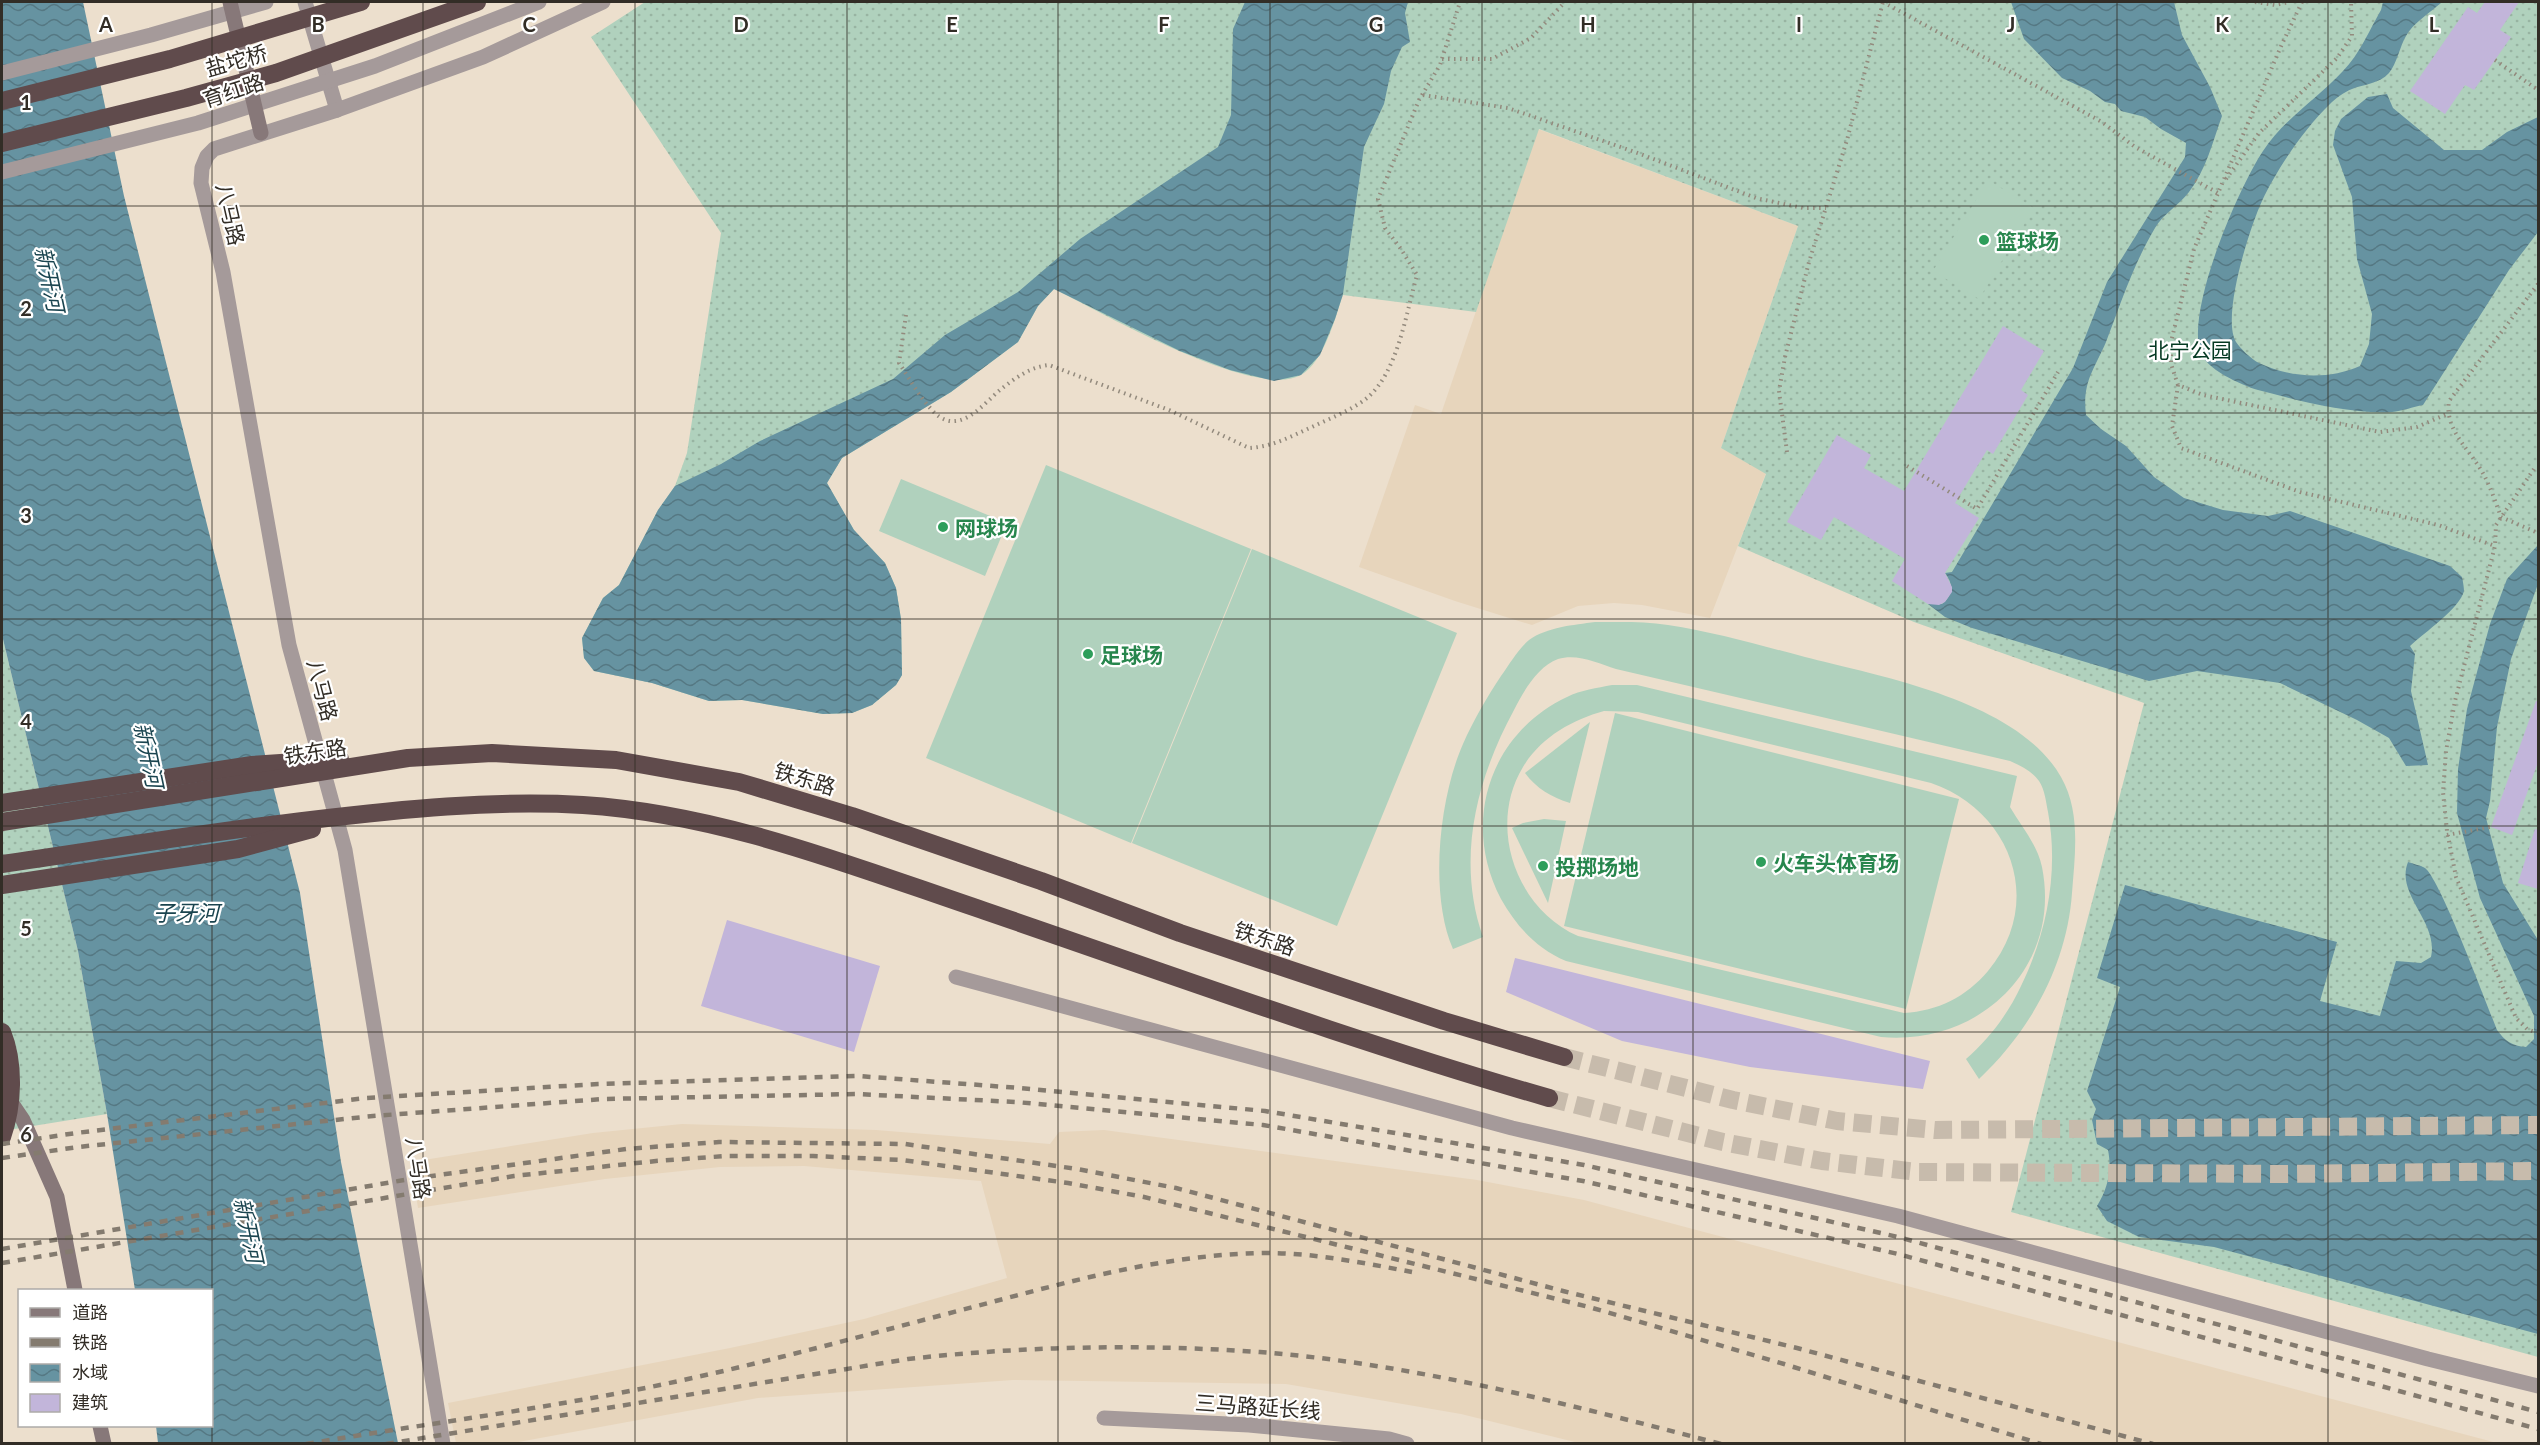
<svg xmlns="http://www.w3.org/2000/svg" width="2540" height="1445" font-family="Lato,'Noto Sans SC',sans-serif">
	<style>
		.built { fill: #e7d5bc }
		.grass { fill: url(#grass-dots) }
		.garden { fill: #b0d1bd; fill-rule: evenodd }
		.water { fill: url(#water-waves) }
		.building { fill: #c2b5da }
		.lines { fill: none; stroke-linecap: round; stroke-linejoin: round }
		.highway-tunnel { stroke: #c7bbac; stroke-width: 18; stroke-dasharray: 18 9; stroke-linecap: butt }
		.path { stroke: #938a7d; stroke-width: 4; stroke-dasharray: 1.5 4.5; stroke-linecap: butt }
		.street { stroke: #a59a9a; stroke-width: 15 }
		.secondary { stroke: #877879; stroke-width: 15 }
		.highway { stroke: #604b4c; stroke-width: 18 }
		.rail { stroke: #847b6f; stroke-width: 4.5; stroke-dasharray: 8 8; stroke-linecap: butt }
		.grid { fill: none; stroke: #322d26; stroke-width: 1.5; stroke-opacity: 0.55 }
		.leisure-dot { fill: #2e9e5b; stroke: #fff; stroke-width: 2 }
		.labels { text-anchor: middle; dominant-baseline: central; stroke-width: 4.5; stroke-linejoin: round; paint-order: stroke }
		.street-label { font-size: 21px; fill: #322d26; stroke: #fff }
		.leisure-label { font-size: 21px; font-weight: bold; fill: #27864d; stroke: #fff; text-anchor: start }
		.park-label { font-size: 21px; fill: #043922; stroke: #fff }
		.water-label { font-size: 22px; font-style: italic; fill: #1a444f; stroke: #fff }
		.grid-label { font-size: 20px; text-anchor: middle; font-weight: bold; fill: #322d26; stroke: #fff; stroke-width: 4.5; stroke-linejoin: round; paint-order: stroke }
	</style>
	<defs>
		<pattern id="grass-dots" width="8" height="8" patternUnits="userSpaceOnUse" patternTransform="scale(1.5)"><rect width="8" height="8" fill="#b0d1bd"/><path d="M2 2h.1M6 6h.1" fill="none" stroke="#98b4a2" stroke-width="1.8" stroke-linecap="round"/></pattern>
		<pattern id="water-waves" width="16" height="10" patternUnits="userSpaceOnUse" patternTransform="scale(1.5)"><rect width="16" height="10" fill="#6693a1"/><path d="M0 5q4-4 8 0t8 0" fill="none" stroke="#557883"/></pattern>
	</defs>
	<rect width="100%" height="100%" fill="#ecdfcd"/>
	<g class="built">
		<polygon points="1538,129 1798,226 1721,448 1766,473 1710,618 1642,605 1614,603 1578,606 1532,625 1455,601 1359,567 1415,405 1441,414"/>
		<polygon points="682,1124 876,1130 1050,1144 1059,1132 1104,1130 1477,1180 1584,1200 2497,1443 1579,1443 1461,1414 1286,1384 1013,1380 758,1398 513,1443 456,1443 448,1403 730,1348 864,1319 1007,1278 981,1181 804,1166 720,1167 605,1179 418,1208 411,1162 593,1133"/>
	</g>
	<g class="grass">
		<path d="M645,2H2538V1357L2011,1212L2144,703L1914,622L1738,546L1766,474L1721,448L1798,226L1539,129L1476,312L1343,295C1335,318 1324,362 1301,375C1255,401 1101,312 1054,289L1038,306L1018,342L951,392L842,458L827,483L854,530L885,563L896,588L901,619L902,675L896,685L872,705L852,713L823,714L742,700L709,701L652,683L594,671L584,658L582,638L603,598L619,585L658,510L675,486L687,453L721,233L591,37Z"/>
		<polygon points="2,635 78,951 107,1114 2,1131"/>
	</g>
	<g class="garden">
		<polygon points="1988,180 2034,208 1979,299 1933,271"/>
		<polygon points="1046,465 1251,549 1131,843 926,758"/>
		<polygon points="901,479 1007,523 985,576 879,531"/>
		<polygon points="1252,549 1457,633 1337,926 1132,843"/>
		<path d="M1595,622C1619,622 1644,621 1668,625C1714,632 1759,645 1805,657C1883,677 2018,701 2061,777C2081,812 2075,854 2072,893C2067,964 2031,1030 1979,1079L1966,1059C1989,1039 2008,1014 2021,986C2047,933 2059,871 2048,812C2046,802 2045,790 2039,781C2032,771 2021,766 2010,761L1616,669C1598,663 1577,653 1558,659C1538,666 1523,692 1514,710C1476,780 1456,860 1483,937L1453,949C1429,894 1439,798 1463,744C1473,721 1487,697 1501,676C1509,665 1518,649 1529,640C1547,627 1574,625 1595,622Z"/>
		<path d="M1612,685H1637L2017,776L2010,807C2021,826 2037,844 2042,867C2062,967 1980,1046 1881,1037L1566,961C1536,948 1517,927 1501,899C1461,823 1489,734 1567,697C1581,690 1597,688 1612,685ZM1604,711L1638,712L1931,783C2012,811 2045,903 1988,971C1966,997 1938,1011 1904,1013L1578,936C1516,909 1487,826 1523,767C1541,737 1572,720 1604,711Z"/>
		<polygon points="1615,713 1959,799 1906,1009 1564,926"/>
		<path d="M1590,722L1570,803C1551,797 1537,789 1525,773Z"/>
		<polygon points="1544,819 1566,821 1548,903 1512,828 1523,823"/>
	</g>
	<g class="water">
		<polygon points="2,2 83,2 124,196 300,893 341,1162 398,1443 158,1443 156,1426 212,1426 212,1290 135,1290 107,1114 78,951 2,635"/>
		<polygon points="1245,2 1408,2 1405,13 1410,42 1402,47 1391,71 1384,104 1364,147 1343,294 1335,319 1320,355 1301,375 1274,381 1230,370 1180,351 1054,289 1038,306 1018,342 951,392 842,458 827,483 854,530 885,563 896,588 901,619 902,675 896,685 872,705 852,713 823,714 742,700 709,701 652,683 594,671 584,658 582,638 603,598 619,585 658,510 675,486 721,464 760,441 893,379 945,335 1018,292 1080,239 1218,147 1231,115 1233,29"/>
		<path d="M2011,2H2174L2182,35L2210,87L2222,116C2213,141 2206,170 2189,192C2179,205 2163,214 2155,228C2133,265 2121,303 2106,342C2094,370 2082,382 2086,415L2101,429L2126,446L2154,477L2184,498L2223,510L2268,516L2290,511L2450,566L2462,577C2463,581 2464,588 2464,591C2460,608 2424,633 2410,646L2415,654L2411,691L2428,765L2406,766L2389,738L2357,720L2280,683L2197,671L2149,681L1972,628L1945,617L1928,604H1942C1953,595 1954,585 1945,573L1952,572L2073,368L2107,282L2185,157L2186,143L2161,129L2145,117L2121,111L2115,104L2105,102L2090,91L2062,78L2024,39Z"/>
		<path d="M2383,2H2442C2431,12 2413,23 2406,36C2400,46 2397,63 2389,73C2379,84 2364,84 2352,89C2344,92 2335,99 2330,104C2304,129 2277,169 2262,201C2250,227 2221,316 2236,342C2240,348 2252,360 2259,363C2291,378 2328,380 2360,366L2369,344L2372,314L2357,259L2352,197L2333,145L2335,131L2341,119L2368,97L2387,94L2393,108L2444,150H2482L2507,132L2538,117V232L2509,270L2423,405C2413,407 2402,411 2392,412C2348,414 2300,401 2258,390C2241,385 2205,369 2200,351C2187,307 2238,189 2263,151C2284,119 2317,99 2343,71C2359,55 2370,29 2381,10Z"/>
		<path d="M2538,545V584L2511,659L2497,727L2490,801L2486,818L2503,883L2538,940V1334L2214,1247L2139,1237L2107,1221L2097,1206C2108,1188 2112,1170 2108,1150L2097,1144L2092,1120L2096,1109L2087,1091L2120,987L2097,978L2125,885L2337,942L2320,1001L2380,1016L2396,961L2421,963L2431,957C2439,922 2395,895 2408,862C2413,864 2420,865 2425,868C2440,879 2487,1005 2497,1030C2505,1041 2512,1046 2526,1047L2534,1039V1016L2480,898L2457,813L2458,769L2467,709L2490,624L2507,579Z"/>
	</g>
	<g class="building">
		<polygon points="2485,2 2519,2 2500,30 2511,37 2474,90 2465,85 2445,114 2410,91 2468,7 2477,13"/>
		<polygon points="2003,326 2044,351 2021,390 2028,395 1993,454 1987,450 1955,503 1979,518 1945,573 1952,587 1952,592 1945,602 1939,605 1928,604 1892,581 1905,559 1834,517 1821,540 1787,522 1837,435 1871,455 1864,468 1904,491"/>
		<polygon points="2536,701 2538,701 2538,762 2512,835 2491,827"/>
		<polygon points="2535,829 2538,830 2538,889 2518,883"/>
		<polygon points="727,920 880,966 854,1052 701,1006"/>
		<polygon points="1515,958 1930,1061 1923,1089 1750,1067 1622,1041 1506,992"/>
	</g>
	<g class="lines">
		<g class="highway-tunnel">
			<polyline points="1564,1057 1733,1100 1837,1121 1935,1130 2538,1125"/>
			<polyline points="1549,1098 1723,1142 1822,1161 1918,1172 2285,1174 2538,1171"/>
		</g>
		<g class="path">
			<polyline points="1883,2 2102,122 2135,147 2218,193"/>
			<polyline points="2255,2 2275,5 2289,2"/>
			<polyline points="2302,2 2282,44 2194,249 2171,342 2171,364 2178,385 2203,395 2380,432 2417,427 2447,414"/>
			<polyline points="1442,59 1492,59 1531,38 1565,2"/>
			<polyline points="2495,60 2538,90"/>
			<polyline points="1423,95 1508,108 1635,152 1756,198 1803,208 1826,208"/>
			<polyline points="2226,179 2259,133 2337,58 2352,36 2351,2"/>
			<path d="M2538,284L2449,401C2444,431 2472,451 2485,477C2491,489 2496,503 2501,517L2538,533"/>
			<path d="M906,315L899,363C909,378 919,396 931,409C957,439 981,406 1000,390C1015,378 1030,367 1049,365L1169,410L1249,448C1272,447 1292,436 1314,426C1331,418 1352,410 1367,398C1398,372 1406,313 1417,275L1401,249L1385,228L1378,199L1419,100L1440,65L1460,2"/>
			<polyline points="2178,385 2172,426 2181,448 2300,492 2438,525 2495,546"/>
			<polyline points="1787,452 1779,391 1785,357 1809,262 1847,140 1883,2"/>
			<polyline points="1907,466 1977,509 2058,372"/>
			<polyline points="2534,469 2496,525 2495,546 2455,701 2446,751 2443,792 2447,831 2456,877 2516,1018 2527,1029 2538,1033"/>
			<polyline points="2447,835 2490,827"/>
		</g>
		<g class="street">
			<polyline points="305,2 337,110"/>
			<polyline points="2,73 151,35 266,2"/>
			<polyline points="2,172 198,123 375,66 539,2"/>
			<polyline points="956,977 1512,1128 1898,1216 2428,1359 2538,1386"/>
			<polyline points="1104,1418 1249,1425 1389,1439 1407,1444"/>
			<polyline points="443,1444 345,850 289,645 223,272 201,183 202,168 207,156 214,149 337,110 483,57 603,2"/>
		</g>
		<g class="secondary">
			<polyline points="230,2 261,133"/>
			<polyline points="2,1089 23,1120 57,1197 75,1290"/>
			<polyline points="100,1426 104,1444"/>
		</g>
		<g class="highway">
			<polyline points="2,101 170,59 361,2"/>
			<polyline points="2,143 186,98 276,73 477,2"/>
			<polyline points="2,803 252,765 340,759"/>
			<polyline points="2,822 408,758 492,753 616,760 739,782 852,816 1041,881 1180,933 1444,1021 1564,1057"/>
			<path d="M2,864C105,849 208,832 311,820C402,809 492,800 583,805C723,814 854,867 985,911C1172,975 1358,1043 1549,1098"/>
			<polyline points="2,885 238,849 312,829"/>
			<path d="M2,1032C15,1064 13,1106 2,1137"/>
		</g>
		<g class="rail">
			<polyline points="2,1144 76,1133 366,1098 598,1084 858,1076 1020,1088 1265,1111 1584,1165 1898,1237 2538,1412"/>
			<polyline points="2,1158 78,1147 373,1116 603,1099 856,1094 1016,1102 1263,1125 1583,1181 1898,1254 2538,1429"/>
			<polyline points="2,1249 410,1179 626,1149 719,1142 905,1144 1077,1169 1176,1188 1563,1291 1797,1348 2153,1444"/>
			<polyline points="2,1263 514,1176 656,1161 726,1156 813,1156 902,1160 1068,1183 1144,1197 1589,1307 1784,1364 2041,1444"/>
			<path d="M306,1444C436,1422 568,1406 697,1377C791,1356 884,1330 977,1306C1071,1281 1167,1254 1266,1253C1315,1253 1364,1263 1412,1272"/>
			<path d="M386,1444L908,1359C1025,1346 1142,1344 1260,1352C1414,1364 1572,1405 1721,1444"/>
		</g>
	</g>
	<path class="grid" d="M212,2V1444M423,2V1444M635,2V1444M847,2V1444M1058,2V1444M1270,2V1444M1482,2V1444M1693,2V1444M1905,2V1444M2117,2V1444M2328,2V1444M2,206H2538M2,413H2538M2,619H2538M2,826H2538M2,1032H2538M2,1239H2538"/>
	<g class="leisure-dot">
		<circle cx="1984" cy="240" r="6"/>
		<circle cx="943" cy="527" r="6"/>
		<circle cx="1088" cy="654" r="6"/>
		<circle cx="1761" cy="862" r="6"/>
		<circle cx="1543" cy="866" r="6"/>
	</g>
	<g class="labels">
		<g class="street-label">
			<text transform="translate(236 60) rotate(-16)">盐坨桥</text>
			<text transform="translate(233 90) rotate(-18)">育红路</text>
			<text transform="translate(231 214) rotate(77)">八马路</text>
			<text transform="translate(323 690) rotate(75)">八马路</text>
			<text transform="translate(315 751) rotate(-9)">铁东路</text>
			<text transform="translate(805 778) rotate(17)">铁东路</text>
			<text transform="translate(1265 938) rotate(18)">铁东路</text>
			<text transform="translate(419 1168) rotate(81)">八马路</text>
			<text transform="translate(1258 1406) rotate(4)">三马路延长线</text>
		</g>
		<g class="leisure-label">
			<text x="1996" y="240">篮球场</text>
			<text x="955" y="527">网球场</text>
			<text x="1100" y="654">足球场</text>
			<text x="1773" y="862">火车头体育场</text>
			<text x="1555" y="866">投掷场地</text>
		</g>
		<g class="park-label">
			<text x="2190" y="349">北宁公园</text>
		</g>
		<g class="water-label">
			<text transform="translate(50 279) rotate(78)">新开河</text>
			<text transform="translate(149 755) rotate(78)">新开河</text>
			<text x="186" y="912">子牙河</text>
			<text transform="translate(249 1230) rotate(78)">新开河</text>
		</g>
	</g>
	<g class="grid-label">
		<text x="106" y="32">A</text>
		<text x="318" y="32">B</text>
		<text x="529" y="32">C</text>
		<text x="741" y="32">D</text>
		<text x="952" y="32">E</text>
		<text x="1164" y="32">F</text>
		<text x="1376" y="32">G</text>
		<text x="1588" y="32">H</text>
		<text x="1799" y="32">I</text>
		<text x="2011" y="32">J</text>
		<text x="2222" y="32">K</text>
		<text x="2434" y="32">L</text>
		<text x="26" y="110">1</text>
		<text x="26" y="316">2</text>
		<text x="26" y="523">3</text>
		<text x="26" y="729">4</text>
		<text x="26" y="936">5</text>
		<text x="26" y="1142">6</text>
	</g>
	<rect width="2540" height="1445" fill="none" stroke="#322d26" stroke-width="6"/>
	<rect x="18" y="1289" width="195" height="138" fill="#ffffff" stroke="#adaba8" stroke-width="1.5"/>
	<rect x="30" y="1308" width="30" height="9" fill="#877879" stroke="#adaba8" stroke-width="1.5"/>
	<text x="72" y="1319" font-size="18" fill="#322d26">道路</text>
	<rect x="30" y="1338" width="30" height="9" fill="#847b6f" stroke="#adaba8" stroke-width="1.5"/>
	<text x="72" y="1349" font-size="18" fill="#322d26">铁路</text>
	<rect x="30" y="1364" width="30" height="18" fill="url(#water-waves)" stroke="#adaba8" stroke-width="1.5"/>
	<text x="72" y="1379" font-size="18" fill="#322d26">水域</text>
	<rect x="30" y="1394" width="30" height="18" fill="#c2b5da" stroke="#adaba8" stroke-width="1.5"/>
	<text x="72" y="1409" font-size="18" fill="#322d26">建筑</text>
</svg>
